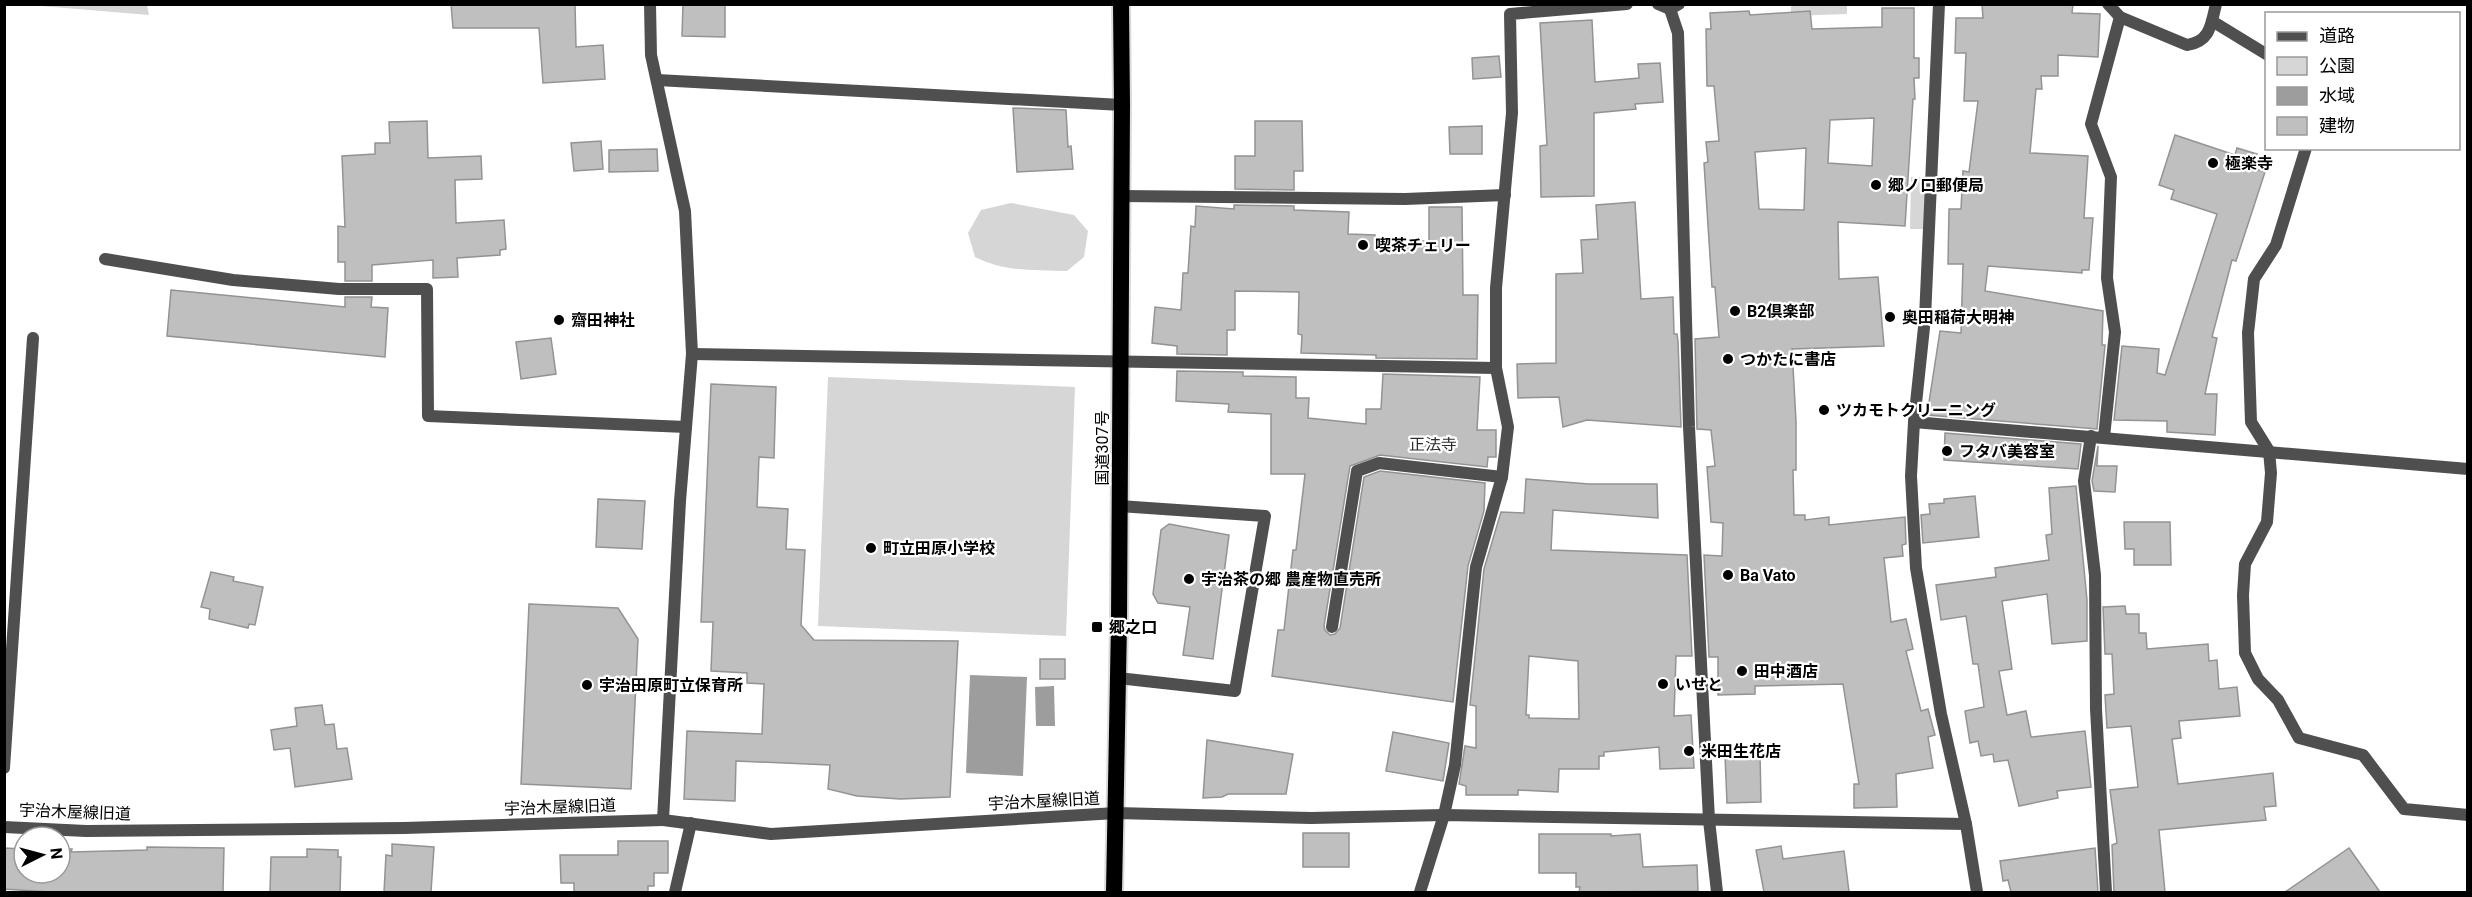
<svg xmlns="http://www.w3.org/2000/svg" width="2472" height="897" font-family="Roboto,'Noto Sans JP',sans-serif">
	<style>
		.green { fill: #d6d6d6 }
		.water { fill: #9d9d9d }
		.building { fill: #bfbfbf; stroke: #939393; stroke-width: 1.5; fill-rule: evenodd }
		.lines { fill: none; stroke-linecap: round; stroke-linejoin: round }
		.trunk-casing { stroke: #dbdbdb; stroke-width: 20 }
		.service { stroke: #4f4f4f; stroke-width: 12 }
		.minor { stroke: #4f4f4f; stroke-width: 12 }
		.tertiary { stroke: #4f4f4f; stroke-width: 12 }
		.trunk { stroke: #000; stroke-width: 16 }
		.poi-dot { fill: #000; stroke: #fff; stroke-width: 2 }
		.labels { text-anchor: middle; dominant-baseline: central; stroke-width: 4.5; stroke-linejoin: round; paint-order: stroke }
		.poi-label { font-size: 16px; font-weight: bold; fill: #000; stroke: #fff; text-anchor: start }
		.park-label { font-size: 16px; fill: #2d2d2d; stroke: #fff }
		.street-label { font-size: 16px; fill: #000; stroke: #fff }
	</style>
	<rect width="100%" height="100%" fill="#fff"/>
	<g class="green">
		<polygon points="42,5 147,5 149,15 42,6"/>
		<polygon points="1791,5 1847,5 1847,14 1791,16"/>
		<polygon points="1911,177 1931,177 1929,229 1910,229"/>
		<path d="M1011,203L1074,215L1088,231L1084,257L1067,271C1034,270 1005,272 975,257L968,233L981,210Z"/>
		<polygon points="828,377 1075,387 1066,636 818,626"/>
	</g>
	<g class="water">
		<polygon points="970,675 1027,677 1023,776 966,773"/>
		<polygon points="1054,686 1055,726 1036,726 1035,687"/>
	</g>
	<g class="building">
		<polygon points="451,4 575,4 576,47 603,45 605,79 543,83 539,28 453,28"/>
		<polygon points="683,4 725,4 725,37 682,36"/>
		<polygon points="1982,4 2073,4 2072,13 2100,14 2098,57 2058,55 2058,76 2041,76 2042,89 2036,89 2030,153 2088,156 2084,218 2093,218 2089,270 2082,270 2082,273 1988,266 1985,291 2103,311 2102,345 2105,345 2097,429 1927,415 1940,331 1961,333 1963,264 1948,264 1949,209 1961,209 1963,171 1969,172 1978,101 1964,101 1966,53 1955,53 1956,18 1983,18"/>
		<path d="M1882,8H1914V58H1919V78H1914L1915,99H1913L1905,226L1838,222L1839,279L1878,277L1884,346L1792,349L1796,421V470H1793L1794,515H1805V520L1829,517V525L1905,517L1906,544L1902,545L1903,556L1884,558L1891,622L1906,619L1913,649L1906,651L1921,711L1928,709L1935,735L1928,737L1933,768L1896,774L1897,807L1854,808V784H1859L1843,684L1755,686V694L1718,695V657H1709L1704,555L1722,556L1723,523L1711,522L1707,467L1715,466L1711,430L1697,429L1695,339L1719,337L1715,287H1712L1704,163L1708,162L1706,142L1719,141L1714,86H1707L1706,29H1711L1710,13L1749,11L1750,15L1810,11L1812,29L1882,27ZM1874,118L1872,166L1828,163L1830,120ZM1806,148L1804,210L1759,209L1755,152Z"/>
		<polygon points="1592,20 1595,82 1639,78 1638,64 1660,63 1663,102 1635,104 1636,109 1594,113 1594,196 1541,197 1540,146 1547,145 1540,23"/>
		<polygon points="1499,56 1501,77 1473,79 1472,58"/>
		<polygon points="1013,108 1066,110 1068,147 1071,146 1073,169 1017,172"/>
		<polygon points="427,121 428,158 481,156 482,179 455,180 456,223 504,220 506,249 500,250 500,255 457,258 458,277 433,278 433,260 372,265 372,281 345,281 345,262 338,262 338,226 345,227 342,156 375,154 375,143 390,143 389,122"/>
		<polygon points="1255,121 1302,121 1303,171 1294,171 1294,190 1235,189 1235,156 1255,156"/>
		<polygon points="1482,126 1482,154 1450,154 1449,127"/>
		<polygon points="2175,135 2235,155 2237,148 2257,154 2253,168 2265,172 2236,261 2232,260 2212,337 2217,338 2205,394 2217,394 2215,435 2167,432 2167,421 2114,420 2122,346 2159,349 2157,373 2165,375 2217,214 2171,199 2174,190 2159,185"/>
		<polygon points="601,141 603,169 574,171 571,143"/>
		<polygon points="657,149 658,171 609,172 609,150"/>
		<polygon points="1635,202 1641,299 1673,297 1674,334 1677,334 1678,341 1681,427 1587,420 1563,427 1559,397 1518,398 1517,364 1556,363 1556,274 1583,273 1581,240 1598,239 1596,205"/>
		<polygon points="1234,205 1294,206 1294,210 1349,212 1348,234 1375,235 1375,241 1429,241 1429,207 1462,207 1463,295 1478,295 1477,359 1376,358 1376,355 1301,353 1302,335 1298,334 1299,292 1235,291 1235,330 1227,330 1227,355 1177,354 1177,346 1152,343 1155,307 1181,310 1183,273 1188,273 1191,226 1195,227 1196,206 1234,209"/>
		<polygon points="171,290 345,307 345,297 372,297 371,307 388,308 385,357 167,336"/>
		<polygon points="551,338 556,374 521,379 516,342"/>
		<polygon points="1177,371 1243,372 1243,376 1296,377 1296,398 1309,398 1308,418 1366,424 1366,409 1381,409 1383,374 1480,377 1477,430 1496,430 1496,457 1488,457 1487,467 1380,455 1350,466 1324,626 1325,630 1330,635 1335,634 1340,628 1364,477 1380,471 1485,483 1484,511 1468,566 1453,702 1272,676 1278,630 1284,630 1293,550 1296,550 1305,474 1271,474 1271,414 1228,412 1229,404 1176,401"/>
		<polygon points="711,384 776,387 774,458 759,457 757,507 788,509 786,549 805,550 801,625 814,640 958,641 950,797 900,799 857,796 828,789 830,765 736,761 735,801 684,799 687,731 762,734 764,684 747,683 747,673 711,671 713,622 701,622"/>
		<polygon points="1945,433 2081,444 2078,469 1944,460"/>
		<polygon points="2098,446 2097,466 2117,466 2115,492 2094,491 2092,481"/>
		<path d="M1526,479L1589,484H1657L1658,518L1553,510L1551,550L1687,555L1692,656H1676L1674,716L1691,715L1694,768L1660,769L1659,747L1604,752V756H1599V769H1559L1558,792L1518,790V795H1466V786L1459,784L1465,746L1476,748V706L1470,705L1484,569L1501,512L1524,513ZM1529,656L1578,661L1579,719L1529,718V715H1526Z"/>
		<polygon points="2076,486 2087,600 2087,641 2052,644 2047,594 2002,601 2012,669 1999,671 2007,715 2026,711 2031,737 2085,731 2091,787 2057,791 2058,798 2019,806 2008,760 1994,762 1993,754 1981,756 1978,741 1970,743 1965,711 1984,707 1978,664 1973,664 1966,616 1941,620 1936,585 1996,577 1995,568 2049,560 2046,535 2052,534 2049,488"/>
		<polygon points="1975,496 1979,537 1923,543 1921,515 1930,514 1929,504 1944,503 1944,499"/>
		<polygon points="598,499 645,501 642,549 596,547"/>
		<polygon points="2124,522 2170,522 2171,565 2134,565 2134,549 2125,549"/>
		<polygon points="1169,524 1229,535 1213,659 1183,655 1190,607 1158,603 1153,594 1161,530"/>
		<polygon points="211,572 234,577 233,581 263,587 255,625 249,624 248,628 209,619 210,609 201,607"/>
		<polygon points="529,604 618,608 638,639 631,789 521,784"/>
		<polygon points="2125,606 2126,614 2139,614 2139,633 2146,633 2147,649 2208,644 2209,661 2217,660 2219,689 2237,687 2240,716 2179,721 2181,738 2172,739 2178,784 2273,773 2276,806 2264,807 2266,820 2159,830 2165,892 2114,892 2112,845 2117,843 2110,790 2138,787 2131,726 2107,728 2105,695 2114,694 2112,654 2105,654 2103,607"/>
		<rect x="1040" y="659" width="25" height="20"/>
		<polygon points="322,705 325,725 334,724 337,749 347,748 352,779 295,787 290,748 274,750 271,730 297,726 295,708"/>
		<polygon points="1393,732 1449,743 1443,781 1386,771"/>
		<polygon points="1207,740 1293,754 1286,794 1228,794 1222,797 1203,798"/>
		<polygon points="1760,754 1761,802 1727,803 1725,755"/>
		<rect x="1303" y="833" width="46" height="34"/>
		<polygon points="1539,834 1611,834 1611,836 1640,834 1643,867 1697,865 1698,891 1579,892 1580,887 1576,887 1576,873 1539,873"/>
		<polygon points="618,841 668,841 668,873 654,873 654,886 648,886 648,892 574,892 574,883 561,883 560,855 618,855"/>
		<polygon points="392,844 434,847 431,892 384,892 386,855 392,856"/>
		<polygon points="1781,846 1783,859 1844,851 1849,892 1764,892 1756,850"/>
		<polygon points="147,847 224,848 223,892 50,892 4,889 4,848 24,849 24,873 60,873 60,849 72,849 71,852 147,850"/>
		<polygon points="2095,848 2098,892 2011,892 2008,880 2003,881 2000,861"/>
		<polygon points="2349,848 2380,892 2285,892"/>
		<polygon points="307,849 338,850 338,857 341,857 340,892 270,892 271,857 307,857"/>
	</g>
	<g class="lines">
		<g class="trunk-casing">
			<polyline id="trunk" points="1114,892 1119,623 1122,105 1121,4"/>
		</g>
		<polyline class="service" points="1118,678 1235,691 1265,516 1119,506"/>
		<g class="minor">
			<polyline points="650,4 651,55 685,211 692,354 680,501 663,820 771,834 1116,813"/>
			<polyline points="1658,4 1670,9 1679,4"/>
			<path d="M2108,4L2120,17L2187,45C2210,42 2211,25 2216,4"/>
			<polyline points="1670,9 1678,33 1689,427 1709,820 1717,892"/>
			<polyline points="2212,21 2266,54"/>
			<polyline points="657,80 1122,105"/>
			<polyline points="2306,148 2276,245 2254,279 2248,333 2251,422 2269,451 2271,473 2267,522 2245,564 2243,595 2245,653 2258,679 2278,700 2299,738 2363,755 2404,809 2468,815"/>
			<polyline points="1121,196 1405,199 1505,195"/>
			<polyline points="105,259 233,280 339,289 427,289 428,416 686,427"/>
			<polyline points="692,354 1496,368"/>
			<polyline points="1914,422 2468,469"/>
			<polyline points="2091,436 2084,481 2095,575 2096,709 2106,892"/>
			<polyline points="2104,437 2115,332 2107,278 2111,177 2091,124 2120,17"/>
			<polyline points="1332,627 1357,471 1379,463 1502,477"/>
			<polyline points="4,768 33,338"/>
			<polyline points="675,892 691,823"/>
			<polyline points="1420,892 1444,815 1455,765 1476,567 1502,477 1508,427 1496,368 1496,288 1512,113 1510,14 1627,4"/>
		</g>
		<g class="tertiary">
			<polyline points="1939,4 1925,318 1914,422 1911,476 1916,568 1941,714 1966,824 1977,892"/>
			<polyline points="1116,813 1311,818 1444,815 1966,824"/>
			<polyline points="4,827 86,831 404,828 663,820"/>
		</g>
		<use href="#trunk" class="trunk"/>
	</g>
	<g class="poi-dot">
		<circle cx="2213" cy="163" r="6"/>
		<circle cx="1876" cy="185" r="6"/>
		<circle cx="1363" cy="245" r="6"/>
		<circle cx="1735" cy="311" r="6"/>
		<circle cx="1890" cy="317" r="6"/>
		<circle cx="559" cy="320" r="6"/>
		<circle cx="1728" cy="359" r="6"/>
		<circle cx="1824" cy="410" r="6"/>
		<circle cx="1947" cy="451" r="6"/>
		<circle cx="871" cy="548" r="6"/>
		<circle cx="1728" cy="575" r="6"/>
		<circle cx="1189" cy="579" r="6"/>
		<rect x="1091" y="621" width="12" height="12" rx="3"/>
		<circle cx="1742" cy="671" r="6"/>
		<circle cx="1663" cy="684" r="6"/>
		<circle cx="587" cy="685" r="6"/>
		<circle cx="1689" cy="751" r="6"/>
	</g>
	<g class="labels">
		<g class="poi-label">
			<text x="2225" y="163">極楽寺</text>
			<text x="1888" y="185">郷ノ口郵便局</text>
			<text x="1375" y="245">喫茶チェリー</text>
			<text x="1747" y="311">B2倶楽部</text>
			<text x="1902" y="317">奥田稲荷大明神</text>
			<text x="571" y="320">齋田神社</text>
			<text x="1740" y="359">つかたに書店</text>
			<text x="1836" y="410">ツカモトクリーニング</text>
			<text x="1959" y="451">フタバ美容室</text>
			<text x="883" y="548">町立田原小学校</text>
			<text x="1740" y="575">Ba Vato</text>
			<text x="1201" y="579">宇治茶の郷 農産物直売所</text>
			<text x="1109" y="627">郷之口</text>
			<text x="1754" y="671">田中酒店</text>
			<text x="1675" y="684">いせと</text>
			<text x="599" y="685">宇治田原町立保育所</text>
			<text x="1701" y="751">米田生花店</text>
		</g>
		<g class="park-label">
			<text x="1433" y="444">正法寺</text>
		</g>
		<g class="street-label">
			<text transform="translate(1102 448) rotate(-90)">国道307号</text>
			<text transform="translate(1044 801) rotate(-3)">宇治木屋線旧道</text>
			<text transform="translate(560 807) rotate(-2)">宇治木屋線旧道</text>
			<text transform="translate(75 812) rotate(2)">宇治木屋線旧道</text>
		</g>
	</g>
	<rect width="2472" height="897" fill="none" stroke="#000000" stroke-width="12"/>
	<rect x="2265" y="12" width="195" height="138" fill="#ffffff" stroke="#999999" stroke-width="1.5"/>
	<rect x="2277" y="32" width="30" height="9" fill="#4f4f4f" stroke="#999999" stroke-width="1.5"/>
	<text x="2319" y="42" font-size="18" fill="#000000">道路</text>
	<rect x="2277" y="57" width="30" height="18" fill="#d6d6d6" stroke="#999999" stroke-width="1.5"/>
	<text x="2319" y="72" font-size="18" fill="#000000">公園</text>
	<rect x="2277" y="87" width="30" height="18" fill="#9d9d9d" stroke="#999999" stroke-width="1.5"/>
	<text x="2319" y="102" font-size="18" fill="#000000">水域</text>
	<rect x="2277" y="117" width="30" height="18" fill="#bfbfbf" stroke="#999999" stroke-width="1.5"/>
	<text x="2319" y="132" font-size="18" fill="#000000">建物</text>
	<g transform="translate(42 855) rotate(84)"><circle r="28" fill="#ffffff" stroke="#999999" stroke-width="1.5"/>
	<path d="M0-4.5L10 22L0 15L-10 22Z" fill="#000000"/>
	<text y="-9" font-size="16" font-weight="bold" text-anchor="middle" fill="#000000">N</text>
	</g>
</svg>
